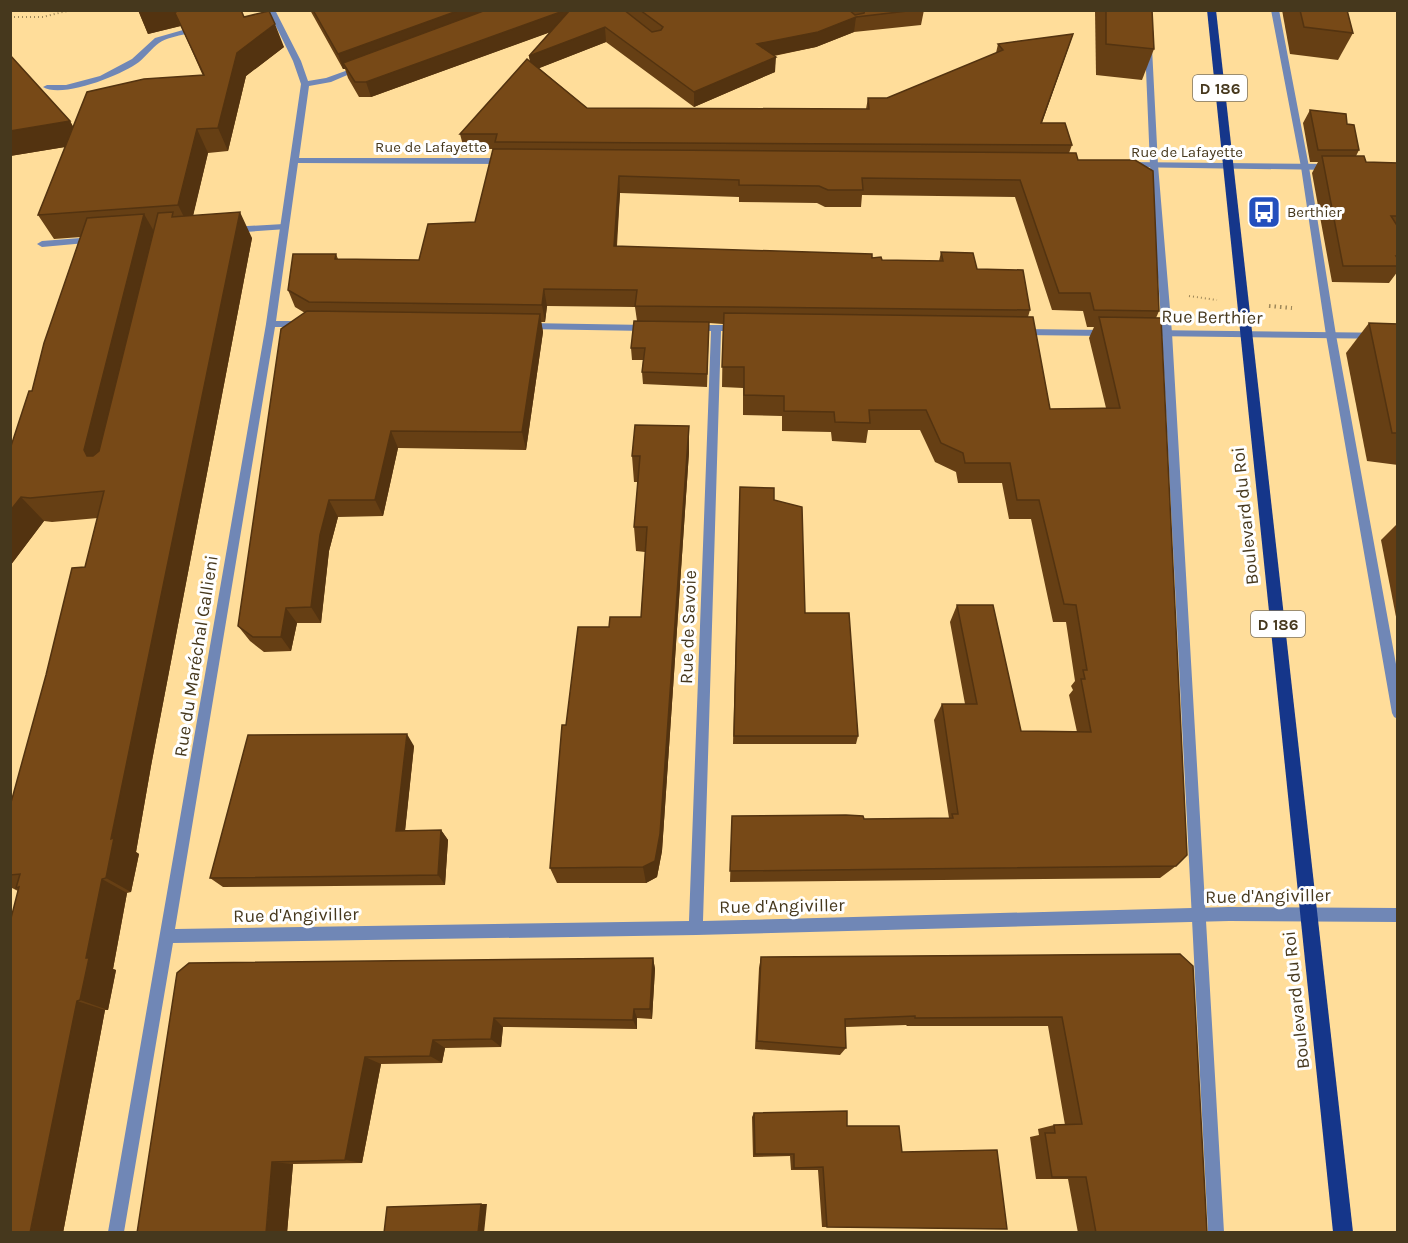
<svg xmlns="http://www.w3.org/2000/svg" width="1408" height="1243" font-family="Karla,sans-serif">
	<style>
		.lines { fill: none; stroke-linecap: round; stroke-linejoin: round }
		.path-far1 { stroke: #9e8759; stroke-width: 2; stroke-dasharray: 1 3; stroke-linecap: butt }
		.path { stroke: #9e8759; stroke-width: 4; stroke-dasharray: 1.5 4; stroke-linecap: butt }
		.lane { fill: #7087b6; fill-rule: evenodd }
		.street { fill: #7087b6; fill-rule: evenodd }
		.primary { fill: #15368a; fill-rule: evenodd }
		.wall { fill: #663f14; fill-rule: evenodd }
		.shaded-wall { fill: #533310 }
		.building { fill: #774917; stroke: #533310; stroke-width: 1.5 }
		.labels { text-anchor: middle; dominant-baseline: central; stroke-width: 6; stroke-linejoin: round; paint-order: stroke }
		.far-street-label { font-size: 15px; fill: #46381d; stroke: #fff }
		.far-poi-label { font-size: 15px; fill: #46381d; stroke: #fff; text-anchor: start }
		.shield { fill: #fff; stroke: #7e7461; stroke-width: 1.5 }
		.shield-label { font-size: 16px; font-weight: bold; fill: #46381d }
		.street-label { font-size: 18px; fill: #46381d; stroke: #fff }
	</style>
	<rect width="100%" height="100%" fill="#ffdd9a"/>
	<g class="lines">
		<g class="path-far1">
			<polyline points="10,17 43,17 71,10"/>
			<polyline points="1189,296 1217,300"/>
		</g>
		<polyline class="path" points="1269,306 1292,308"/>
		<g class="lane">
			<polygon points="1271,10 1279,10 1309,167 1336,335 1398,675 1398,719 1394,717 1392,713 1326,335 1301,167"/>
			<path d="M183,30H186V34C177,36 166,38 159,43C152,48 146,56 139,62C122,75 62,99 43,87L47,85H66L100,76L132,59L155,38Z"/>
			<polygon points="1145,46 1152,48 1158,165 1172,333 1224,1232 1208,1232 1162,333 1150,165"/>
			<polygon points="284,224 288,227 287,229 231,233 227,230 231,227"/>
			<polygon points="94,237 99,240 97,242 42,247 37,244 42,241"/>
		</g>
		<g class="street">
			<polygon points="268,10 275,10 301,61 308,81 326,78 362,65 366,67 331,82 309,86 299,158 505,158 509,161 505,164 298,163 276,321 306,321 311,324 306,327 275,327 175,929 689,921 711,331 692,330 690,328 695,325 737,325 742,328 737,331 721,331 703,921 1229,907 1398,908 1398,922 1229,921 696,935 173,943 124,1232 108,1232 266,324 301,84 293,61"/>
			<polygon points="1128,162 1330,164 1334,167 1330,170 1125,167 1124,165"/>
			<polygon points="527,323 647,325 652,328 647,331 527,329 522,326"/>
			<polygon points="1022,329 1106,330 1111,333 1106,336 1022,335 1017,332"/>
			<polygon points="1148,330 1398,333 1398,339 1148,336 1143,333"/>
		</g>
		<polygon class="primary" points="1207,10 1216,10 1353,1232 1333,1232"/>
	</g>
	<g class="wall">
		<polygon points="138,10 241,10 244,17 284,47 246,76 228,151 208,153 193,215 252,238 151,766 136,852 139,854 131,892 127,893 113,969 116,970 108,1010 105,1010 63,1233 18,891 10,887 10,806 85,567 98,518 52,522 44,521 10,566 10,449 32,391 81,237 54,239 38,215 65,147 10,156 10,55 70,121 73,127 203,76 181,26 148,34"/>
		<path d="M310,10H924L921,25L854,32L816,47L774,56L775,72L694,107L606,42L539,68L587,108L866,109L868,98H887L996,53L998,44L1073,34L1042,123L1072,145L1069,153L1078,160L1159,311L1156,318L1176,866L1160,878L730,882L732,816L864,819L949,818L934,720L942,704H965L950,622L957,605L1021,731L1077,732L1069,695L1073,690L1071,686L1075,681L1066,622H1053L1031,519H1009L1002,483H958L956,472L935,462L920,430H868L866,443L832,441L831,432L782,431V416L743,415V388L722,387L723,324L709,323L707,387L643,384L642,372L643,360H632L631,348L637,321L635,307L547,306L545,322H541L543,332L526,450L398,448L383,516L338,517L329,551L321,623H297L291,651L264,652L250,641L238,626L305,313L295,307L288,290L336,254L338,259L419,260L475,222L497,149H464L460,134L530,61L529,56L550,32L371,97H359L348,78L345,69H343ZM620,193L739,197V202L817,203L825,207H861L862,195L1015,197L1052,310L1083,311L1087,327H1094L1089,338L1106,408L1050,409L1028,317L1030,310L977,269L941,252L939,261L882,260L872,258L617,246Z"/>
		<polygon points="1095,10 1152,10 1154,49 1142,80 1096,75"/>
		<polygon points="1282,10 1347,10 1353,33 1338,60 1290,54"/>
		<polygon points="1310,110 1347,124 1359,150 1356,156 1366,162 1398,163 1398,271 1389,283 1332,282 1312,173 1318,162 1310,162 1303,123"/>
		<polygon points="1369,323 1398,324 1398,465 1367,461 1346,353"/>
		<polygon points="689,426 689,452 662,851 657,877 646,883 557,883 550,868 566,725 609,627 641,617 645,552 636,551 634,527 638,482 634,482 632,456"/>
		<polygon points="740,487 774,500 805,613 858,736 856,744 733,744"/>
		<polygon points="1398,523 1398,627 1381,540"/>
		<polygon points="414,746 405,830 441,830 448,840 445,885 223,887 210,878"/>
		<polygon points="1180,954 1207,1233 1078,1233 1068,1179 1036,1179 1030,1137 1039,1135 1038,1129 1054,1125 1065,1125 1048,1026 907,1026 906,1025 846,1027 846,1048 840,1055 755,1049 759,968 761,957"/>
		<polygon points="653,958 655,969 652,1019 637,1018 637,1029 503,1027 501,1047 445,1048 442,1063 381,1064 362,1163 293,1164 287,1233 177,973"/>
		<polygon points="754,1113 847,1126 902,1152 1007,1229 822,1227 818,1170 791,1170 790,1156 753,1157 752,1117"/>
	</g>
	<g class="shaded-wall">
		<polygon points="138,10 174,10 180,26 148,34"/>
		<polygon points="460,10 505,10 343,63 345,69 343,69 338,54"/>
		<polygon points="566,10 571,10 573,24 371,97 366,82"/>
		<polygon points="856,17 854,32 816,47 756,59 757,44"/>
		<polygon points="275,24 284,47 246,76 228,151 218,128 237,53"/>
		<polygon points="605,27 606,42 532,71 529,56"/>
		<polygon points="1073,34 1068,49 1036,138 1041,123"/>
		<polygon points="776,57 775,72 694,107 694,92"/>
		<polygon points="70,121 83,144 10,156 10,131"/>
		<polygon points="197,129 208,153 190,229 178,205"/>
		<polygon points="619,176 620,193 615,263 614,246"/>
		<polygon points="240,212 252,238 151,766 136,852 139,854 131,892 106,878 111,839"/>
		<polygon points="144,214 159,240 104,474 87,456 84,450"/>
		<polygon points="544,289 547,306 545,322 542,305"/>
		<polygon points="540,314 543,332 526,450 522,432"/>
		<polygon points="689,426 689,452 662,851 657,877 646,883 643,867"/>
		<polygon points="391,431 398,448 383,516 375,500"/>
		<polygon points="21,497 44,521 10,566 10,511"/>
		<polygon points="329,500 338,517 329,551 321,623 311,607 320,535"/>
		<polygon points="286,608 297,623 291,651 281,637"/>
		<polygon points="407,734 414,746 404,841 396,831"/>
		<polygon points="441,830 448,840 445,885 438,875"/>
		<polygon points="102,879 127,893 113,969 116,970 108,1010 80,1000 86,958"/>
		<polygon points="653,958 655,969 652,1019 650,1009"/>
		<polygon points="77,1001 105,1010 63,1233 30,1233"/>
		<polygon points="634,1009 637,1018 637,1029 633,1020"/>
		<polygon points="494,1018 503,1027 501,1047 491,1039"/>
		<polygon points="433,1040 445,1048 442,1063 430,1056"/>
		<polygon points="365,1057 381,1064 362,1163 345,1160"/>
		<polygon points="272,1162 293,1164 287,1233 266,1233"/>
		<polygon points="481,1204 487,1204 484,1233 478,1233"/>
	</g>
	<g class="building">
		<polygon points="178,10 241,10 244,17 269,11 275,24 237,53 218,128 197,129 178,205 38,215 87,92 144,79 204,75 175,13"/>
		<polygon points="313,10 460,10 338,54"/>
		<polygon points="486,10 566,10 366,82 355,82 343,63"/>
		<polygon points="570,10 624,10 652,32 661,30 663,27 640,10 849,10 855,15 864,13 865,10 916,10 856,17 818,32 757,44 776,57 694,92 605,27 529,56"/>
		<polygon points="1106,10 1152,10 1154,49 1106,44"/>
		<polygon points="1300,10 1347,10 1353,33 1304,27"/>
		<polygon points="1073,34 1041,123 1065,123 1072,145 495,142 497,134 460,134 527,59 587,108 869,109 868,98 887,98 1003,50 998,44"/>
		<polygon points="10,55 70,121 10,131"/>
		<polygon points="1310,110 1346,114 1347,124 1354,125 1359,150 1318,150"/>
		<polygon points="493,149 1076,153 1078,160 1135,160 1153,171 1159,311 1094,310 1090,293 1059,293 1020,180 862,178 863,190 828,190 819,186 739,185 739,180 619,176 614,246 872,254 872,258 881,257 882,260 943,261 941,252 973,253 977,269 1023,270 1030,310 635,306 637,290 544,289 542,305 309,302 288,290 293,254 336,254 335,259 419,260 428,224 475,222"/>
		<polygon points="1322,156 1364,156 1366,162 1398,163 1398,216 1391,216 1398,227 1398,256 1396,256 1398,259 1398,266 1343,266"/>
		<polygon points="173,212 172,217 240,212 111,839 114,838 106,878 102,879 86,958 89,958 80,1000 77,1001 30,1233 10,1233 10,922 19,887 16,888 20,874 10,875 10,806 46,675 72,568 85,567 104,491 30,498 21,497 10,511 10,449 29,391 32,391 44,343 87,218 144,214 84,450 87,456 93,456 99,451 158,213"/>
		<polygon points="307,311 540,314 522,432 391,431 375,500 329,500 320,535 311,607 286,608 281,637 253,637 238,626 281,329"/>
		<polygon points="724,313 1033,317 1050,409 1120,408 1099,317 1161,318 1187,855 1176,866 730,871 732,816 846,815 863,816 864,819 953,818 952,814 958,814 942,704 977,704 957,605 993,605 1021,731 1091,732 1081,679 1085,679 1083,670 1087,670 1076,605 1064,604 1039,500 1017,500 1010,463 965,463 963,453 941,443 926,410 869,410 870,423 835,422 834,412 784,411 784,396 744,395 744,367 722,367"/>
		<polygon points="634,321 709,322 707,374 642,372 645,348 631,348"/>
		<polygon points="1369,323 1398,324 1398,433 1392,433"/>
		<polygon points="635,425 689,426 660,834 655,861 643,867 550,868 562,725 566,725 578,627 609,627 610,617 641,617 647,527 634,527 640,456 632,456"/>
		<polygon points="740,487 774,488 774,500 802,507 805,613 849,613 858,736 734,736"/>
		<polygon points="407,734 396,831 441,830 438,875 210,878 248,735"/>
		<polygon points="1180,954 1193,966 1207,1233 1096,1233 1086,1177 1052,1177 1045,1133 1055,1133 1054,1125 1082,1124 1062,1017 915,1018 915,1016 845,1019 846,1048 757,1041 761,957"/>
		<polygon points="653,958 650,1009 634,1009 633,1020 494,1018 491,1039 433,1040 430,1056 365,1057 345,1160 272,1162 266,1233 137,1233 177,973 189,963"/>
		<polygon points="847,1111 847,1126 899,1126 902,1152 997,1150 1007,1229 827,1227 823,1167 794,1168 794,1154 755,1154 754,1113"/>
		<polygon points="481,1204 478,1233 384,1233 387,1207"/>
	</g>
	<defs>
		<g id="bus-square" transform="scale(1.725)"><rect x="-9" y="-9" width="18" height="18" rx="4" fill="#234fbd" stroke="#fff"/><path d="M-5-6H5V4H4V6H2V4H-2V6H-4V4H-5ZM-3.5-4V0h7V-4ZM-3.5 1.2v1.5H-2V1.2ZM2 1.2v1.5H3.5V1.2Z" fill="#fff"/></g>
	</defs>
	<g fill-rule="evenodd">
		<use href="#bus-square" x="1264" y="212"/>
	</g>
	<g class="labels">
		<g class="far-street-label">
			<text x="431" y="147">Rue de Lafayette</text>
			<text x="1187" y="152">Rue de Lafayette</text>
		</g>
		<g class="far-poi-label">
			<text x="1287" y="212">Berthier</text>
		</g>
		<g class="shield">
			<rect x="1193" y="75" width="54" height="26" rx="4.5"/>
			<rect x="1251" y="611" width="54" height="26" rx="4.5"/>
		</g>
		<g class="shield-label">
			<text x="1220" y="88">D 186</text>
			<text x="1278" y="624">D 186</text>
		</g>
		<g class="street-label">
			<text transform="translate(1212 317) rotate(1)">Rue Berthier</text>
			<text transform="translate(1245 516) rotate(-96)">Boulevard du Roi</text>
			<text transform="translate(688 627) rotate(-88)">Rue de Savoie</text>
			<text transform="translate(196 656) rotate(-81)">Rue du Maréchal Gallieni</text>
			<text transform="translate(1268 896) rotate(-1)">Rue d'Angiviller</text>
			<text transform="translate(782 906) rotate(-1)">Rue d'Angiviller</text>
			<text transform="translate(296 915) rotate(-1)">Rue d'Angiviller</text>
			<text transform="translate(1296 1000) rotate(-96)">Boulevard du Roi</text>
		</g>
	</g>
	<rect width="1408" height="1243" fill="none" stroke="#46381d" stroke-width="24"/>
</svg>
